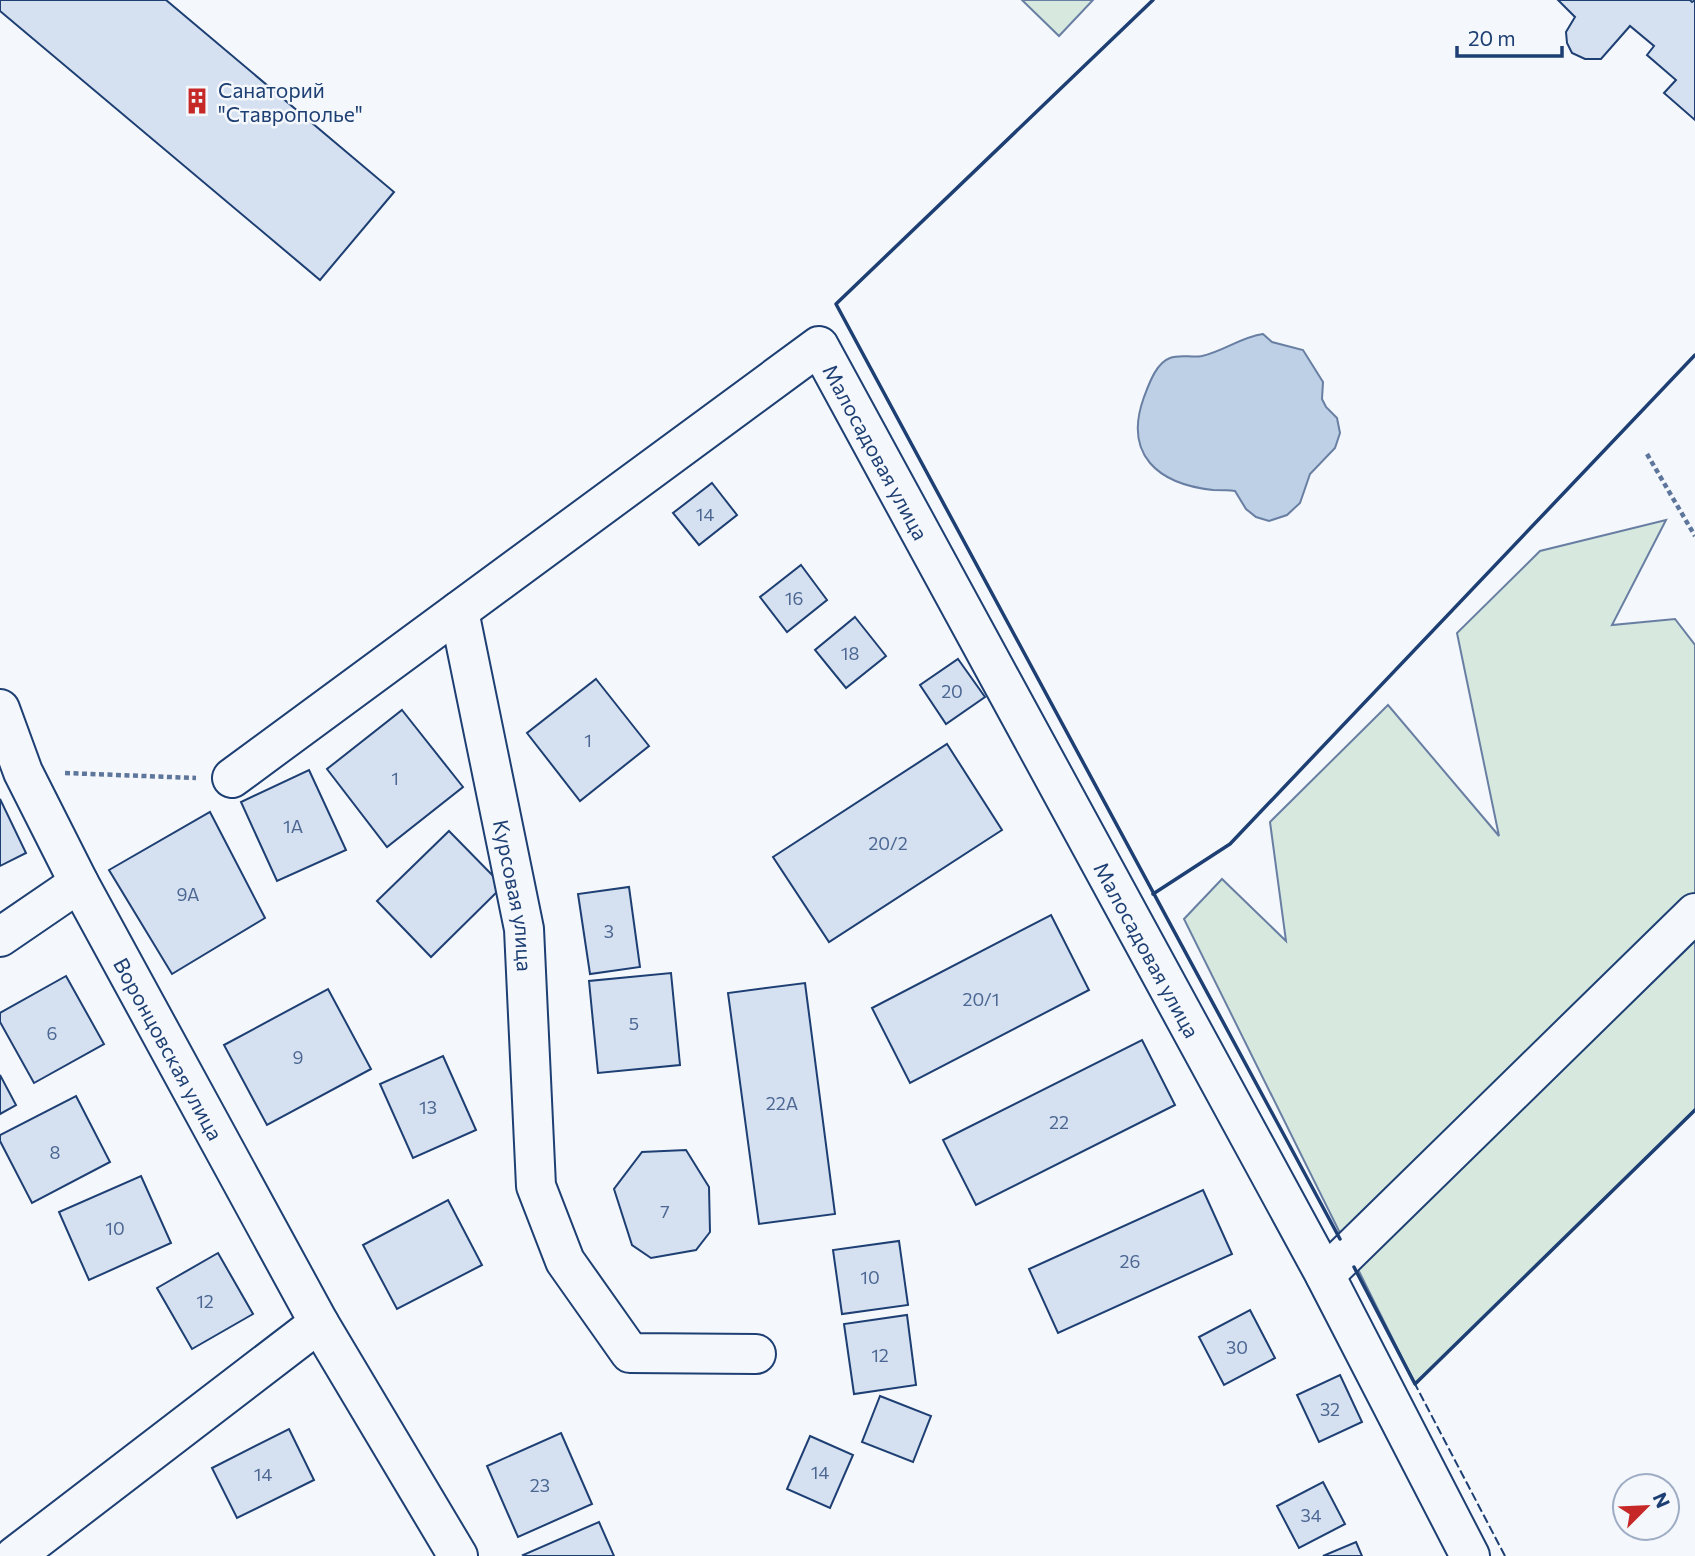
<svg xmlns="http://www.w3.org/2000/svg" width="1695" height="1556" font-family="Commissioner,sans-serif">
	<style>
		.green { fill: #d7e8df; stroke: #687fa3; stroke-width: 2 }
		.water { fill: #bed0e5; stroke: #687fa3; stroke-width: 2 }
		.building { fill: #d5e0f0; stroke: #1d3f73; stroke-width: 2 }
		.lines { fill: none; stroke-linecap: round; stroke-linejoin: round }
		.minor-casing { stroke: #1d3f73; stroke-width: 42 }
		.path { stroke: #5e769c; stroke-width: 4.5; stroke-dasharray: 5 3.5; stroke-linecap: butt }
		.minor { stroke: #f4f7fb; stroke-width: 38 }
		.fence { stroke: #1d3f73; stroke-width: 2; stroke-dasharray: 9 3.5; stroke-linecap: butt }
		.wall { stroke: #1d3f73; stroke-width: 3.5 }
		.labels { text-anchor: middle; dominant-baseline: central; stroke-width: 5; stroke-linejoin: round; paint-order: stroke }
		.number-label { font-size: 18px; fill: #4b6792 }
		.poi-label { font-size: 21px; fill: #1d3f73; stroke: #f4f7fb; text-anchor: start }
		.street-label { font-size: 21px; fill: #1d3f73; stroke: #f4f7fb }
	</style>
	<rect width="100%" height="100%" fill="#f4f7fb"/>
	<g class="green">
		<polygon points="1022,0 1093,0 1059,36"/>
		<polygon points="1666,520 1612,625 1675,619 1695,645 1695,1110 1415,1384 1184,919 1222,879 1286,941 1270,822 1388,705 1499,836 1457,633 1540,551"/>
	</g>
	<path class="water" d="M1263,334L1272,342L1303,350L1323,382L1322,399L1326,407L1337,418L1340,433L1335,448L1310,474L1300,503L1287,515L1269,521L1256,517L1246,509L1235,491C1228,490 1220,490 1213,490C1158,484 1123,455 1144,397C1149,384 1156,363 1170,358C1180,354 1192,358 1202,356C1224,351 1241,337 1263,334Z"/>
	<g class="building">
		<polygon points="0,0 166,0 394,192 320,280 0,11"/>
		<polygon points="1558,0 1690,0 1692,2 1695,0 1695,120 1664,93 1676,80 1647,55 1654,46 1630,26 1601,59 1585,59 1572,53 1567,43 1566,32 1575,17"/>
		<polygon points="712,483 737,515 699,545 673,513"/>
		<polygon points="801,565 827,600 787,632 760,597"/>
		<polygon points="855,617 886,656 846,688 815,650"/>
		<polygon points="958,659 985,697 946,724 920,685"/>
		<polygon points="596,679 649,746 580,801 527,733"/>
		<polygon points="402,710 463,787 387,847 327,769"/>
		<polygon points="947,744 1002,830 829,942 773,857"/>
		<polygon points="309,770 346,850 277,881 241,802"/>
		<polygon points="0,799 26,853 0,866"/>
		<polygon points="210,812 265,918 172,974 109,870"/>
		<polygon points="449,831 503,886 431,957 377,901"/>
		<polygon points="629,887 640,967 590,974 578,894"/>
		<polygon points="1051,915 1089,990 910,1083 872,1008"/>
		<polygon points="671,973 680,1065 598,1073 589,981"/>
		<polygon points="66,976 104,1044 34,1083 0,1022 0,1013"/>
		<polygon points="805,983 835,1214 759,1224 728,993"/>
		<polygon points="328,989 371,1069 267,1125 224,1045"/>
		<polygon points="1142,1040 1175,1105 976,1205 943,1140"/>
		<polygon points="443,1056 476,1130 413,1158 380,1084"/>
		<polygon points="0,1075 16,1105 0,1114"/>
		<polygon points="76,1096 110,1162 32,1203 0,1141 0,1135"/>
		<polygon points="686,1150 709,1187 710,1232 696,1250 651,1258 632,1245 614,1189 642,1152"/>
		<polygon points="141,1176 171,1243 89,1280 59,1212"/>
		<polygon points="1203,1190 1232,1254 1058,1333 1029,1269"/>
		<polygon points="448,1200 482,1265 397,1309 363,1245"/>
		<polygon points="899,1241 908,1305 842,1314 833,1250"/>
		<polygon points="218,1253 253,1314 192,1349 157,1288"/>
		<polygon points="1250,1310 1275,1358 1224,1385 1199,1337"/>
		<polygon points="907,1315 916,1385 854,1394 844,1324"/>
		<polygon points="1340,1375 1362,1422 1319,1442 1297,1395"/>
		<polygon points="880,1396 931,1416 913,1462 862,1442"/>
		<polygon points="289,1429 314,1480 237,1518 212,1468"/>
		<polygon points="561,1433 592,1504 518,1537 487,1466"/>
		<polygon points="810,1436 853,1455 830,1508 787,1489"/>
		<polygon points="1323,1482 1345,1524 1299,1548 1277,1506"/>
		<polygon points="599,1522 614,1556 524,1556 523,1555"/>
		<polygon points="1356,1542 1362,1556 1323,1556"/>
	</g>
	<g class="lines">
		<g class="minor-casing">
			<g id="minor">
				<path id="s1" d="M459,611L524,929L536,1186L565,1261L630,1353L756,1354"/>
				<path id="s2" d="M0,709L23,772L79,883L319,1323L458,1556"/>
				<path id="s3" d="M232,778L819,346L1325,1275L1470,1556"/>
				<polyline points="0,937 79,883"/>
				<polyline points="1325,1275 1695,913"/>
				<polyline points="15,1556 319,1323"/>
			</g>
		</g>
		<g class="path">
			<polyline points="1647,454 1695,536"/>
			<polyline points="65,773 196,778"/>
		</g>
		<use href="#minor" class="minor"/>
		<polyline class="fence" points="1505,1556 1415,1384 1695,1110"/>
		<g class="wall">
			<polyline points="1153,0 836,304 1340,1239"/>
			<polyline points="1153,894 1230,844 1695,355"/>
			<polyline points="1354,1267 1415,1384 1695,1110"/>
		</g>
	</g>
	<defs>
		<g id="building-bare" transform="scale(2.1)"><path d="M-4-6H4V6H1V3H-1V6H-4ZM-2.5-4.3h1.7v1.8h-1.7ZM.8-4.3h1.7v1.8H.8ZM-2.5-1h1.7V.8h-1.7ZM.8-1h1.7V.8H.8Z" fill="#c62828" stroke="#f4f7fb" stroke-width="2.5" paint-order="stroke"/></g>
	</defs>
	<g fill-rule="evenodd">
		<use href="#building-bare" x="197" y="101"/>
	</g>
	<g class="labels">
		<g class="number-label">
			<text x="705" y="514">14</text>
			<text x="794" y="598">16</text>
			<text x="850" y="653">18</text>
			<text x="952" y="691">20</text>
			<text x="588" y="740">1</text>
			<text x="395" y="778">1</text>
			<text x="293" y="826">1А</text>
			<text x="888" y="843">20/2</text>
			<text x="188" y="894">9А</text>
			<text x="609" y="931">3</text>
			<text x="981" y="999">20/1</text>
			<text x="634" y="1023">5</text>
			<text x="52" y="1033">6</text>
			<text x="298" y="1057">9</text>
			<text x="782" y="1103">22А</text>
			<text x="428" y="1107">13</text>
			<text x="1059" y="1122">22</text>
			<text x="55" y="1152">8</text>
			<text x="665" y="1211">7</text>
			<text x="115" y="1228">10</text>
			<text x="1130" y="1261">26</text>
			<text x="870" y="1277">10</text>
			<text x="205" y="1301">12</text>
			<text x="1237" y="1347">30</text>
			<text x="880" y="1355">12</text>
			<text x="1330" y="1409">32</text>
			<text x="820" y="1472">14</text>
			<text x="263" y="1474">14</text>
			<text x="540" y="1485">23</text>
			<text x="1311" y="1515">34</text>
		</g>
		<g class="poi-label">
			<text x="218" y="89">Санаторий<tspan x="218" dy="24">"Ставрополье"</tspan></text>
		</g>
		<g class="street-label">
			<text stroke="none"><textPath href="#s3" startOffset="849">Малосадовая улица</textPath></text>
			<text stroke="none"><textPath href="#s1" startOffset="290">Курсовая улица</textPath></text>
			<text stroke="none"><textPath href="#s3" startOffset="1416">Малосадовая улица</textPath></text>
			<text stroke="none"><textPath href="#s2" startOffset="380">Воронцовская улица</textPath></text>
		</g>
	</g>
	<g transform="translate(1646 1507) rotate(66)"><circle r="33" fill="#f4f7fb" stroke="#9eadc5" stroke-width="2"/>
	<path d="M0-5L12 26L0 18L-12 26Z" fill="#c62828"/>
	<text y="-10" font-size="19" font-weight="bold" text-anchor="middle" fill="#1d3f73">N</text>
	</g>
	<path d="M1457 46v10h105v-10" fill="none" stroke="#1d3f73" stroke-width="3.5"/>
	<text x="1468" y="46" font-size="21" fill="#1d3f73" stroke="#f4f7fb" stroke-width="5" paint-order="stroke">20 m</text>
</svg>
